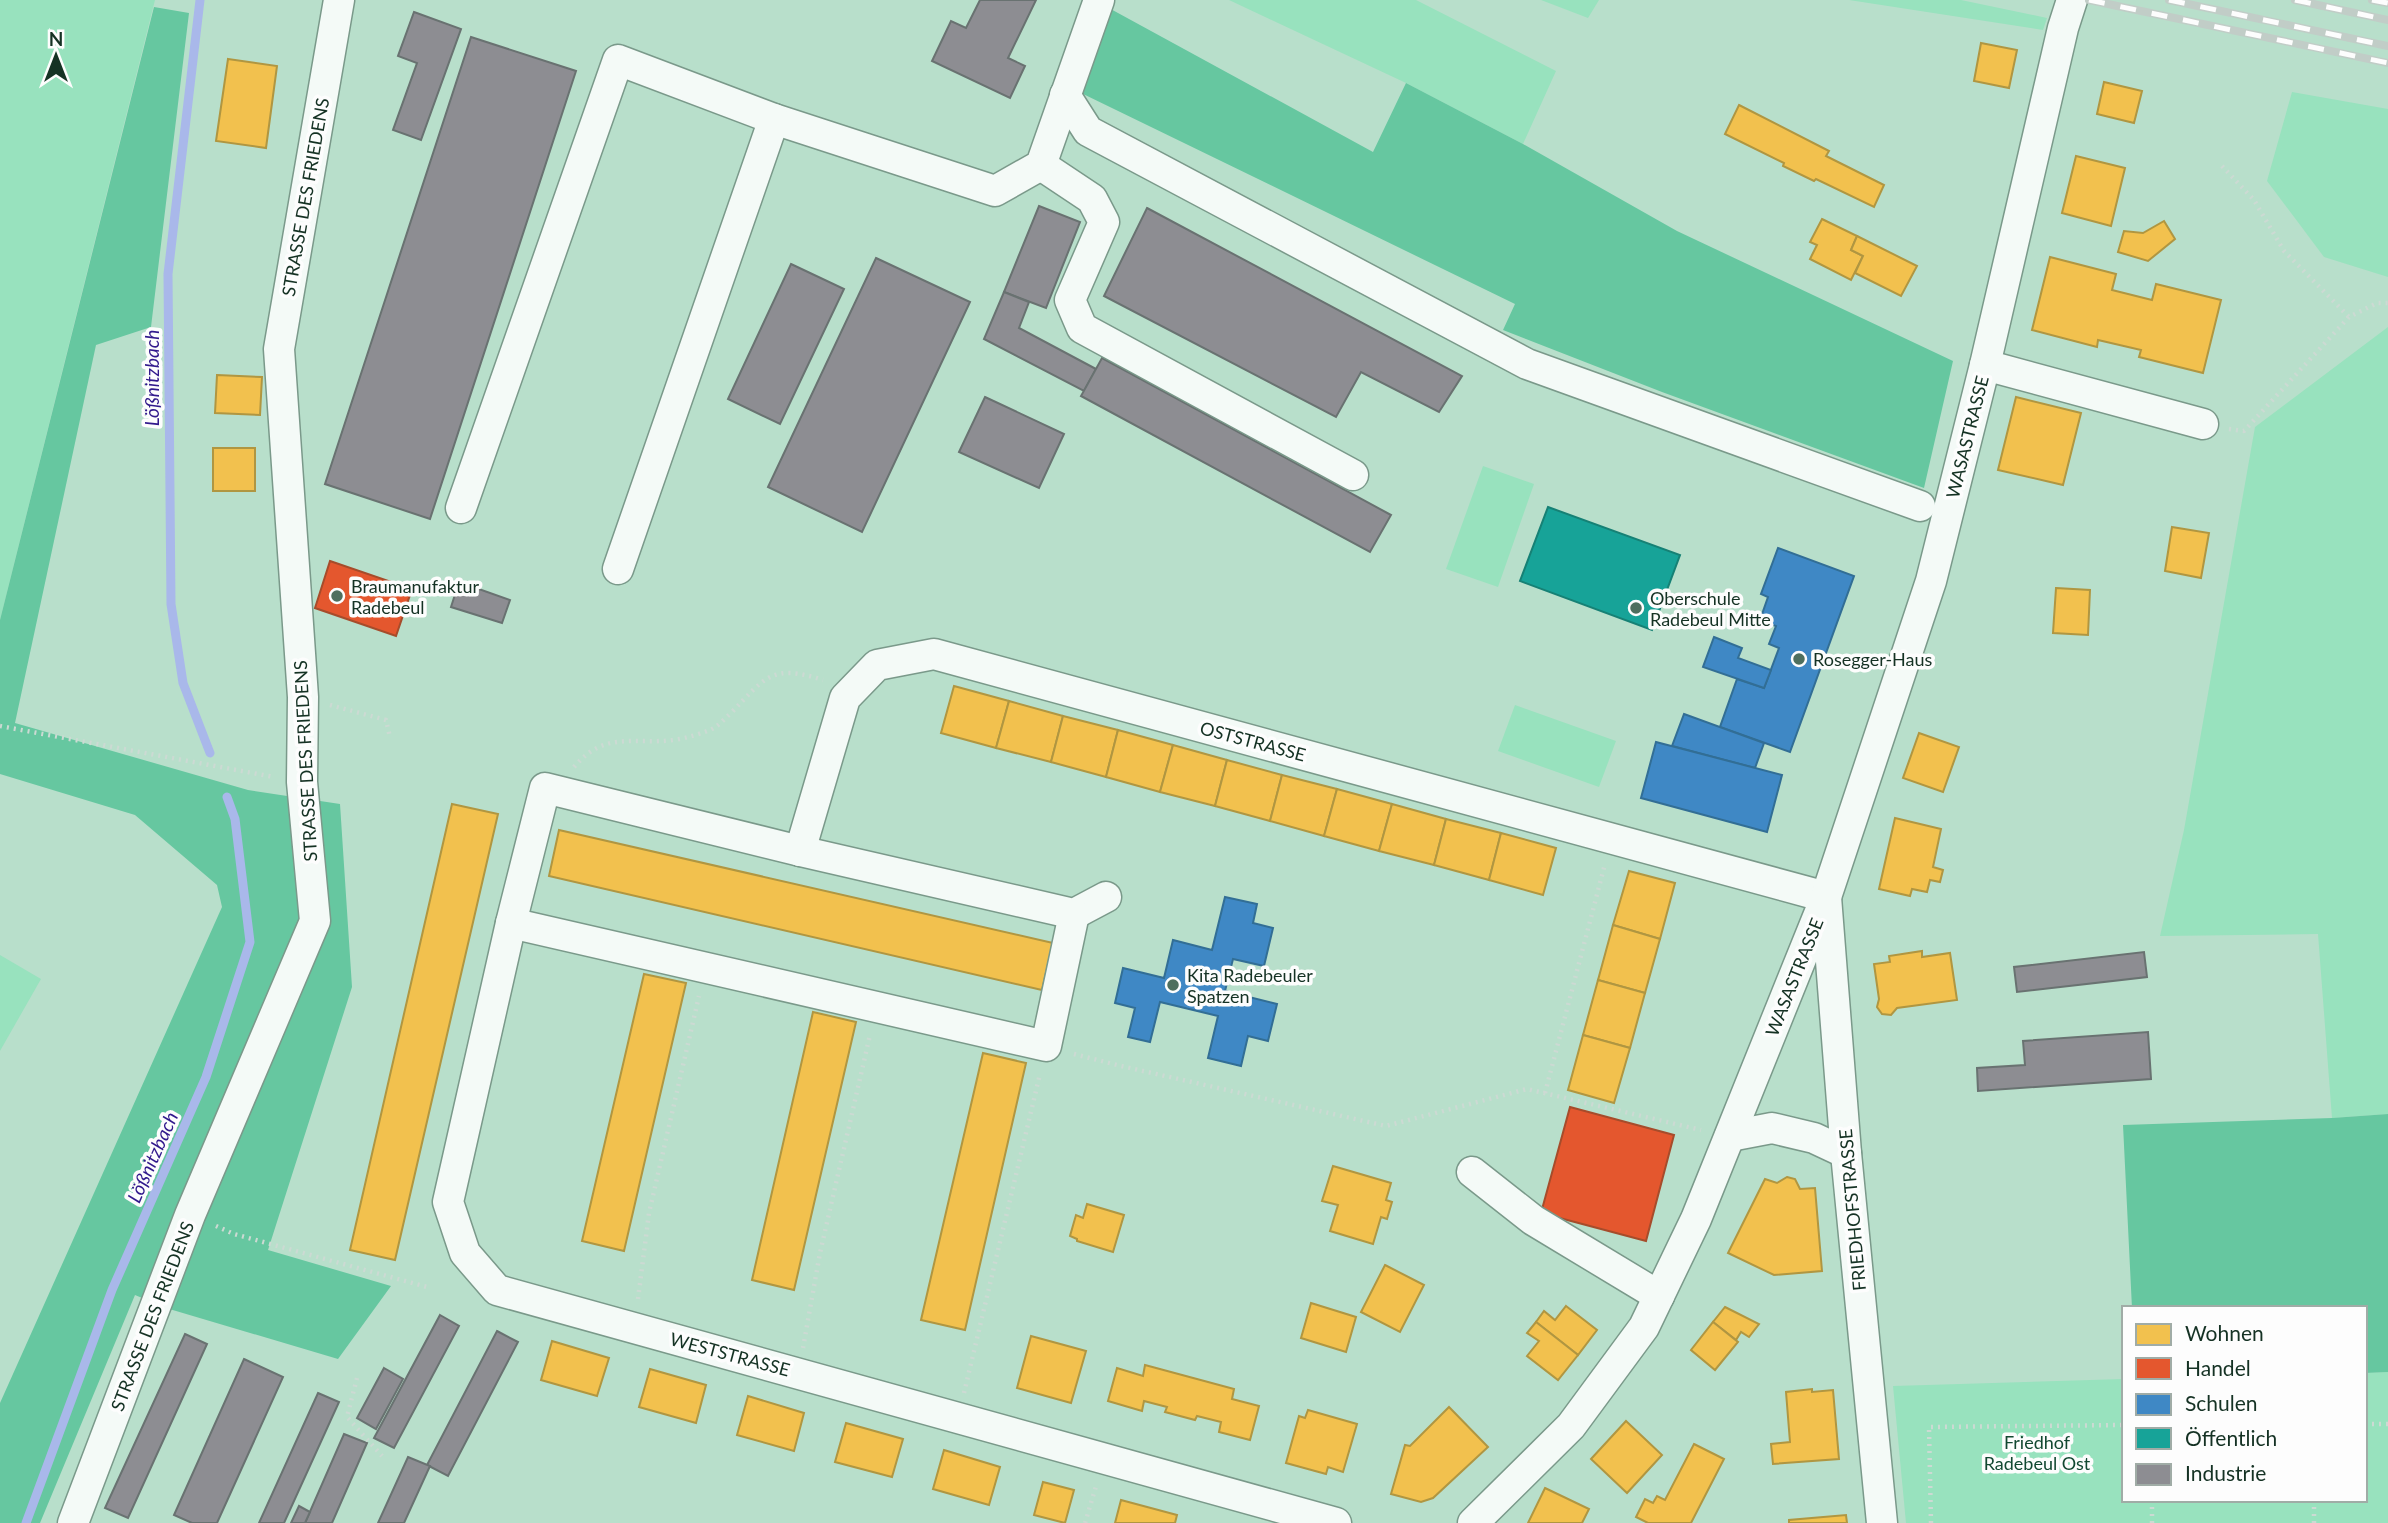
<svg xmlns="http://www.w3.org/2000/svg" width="2388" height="1523" font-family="Lato,sans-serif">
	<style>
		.green { fill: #98e2be }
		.forest { fill: #66c7a0 }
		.homes { fill: #f2c14e; stroke: #b09641; stroke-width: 2 }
		.shops { fill: #e4572e; stroke: #a64c2b; stroke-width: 2 }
		.schools { fill: #3f88c5; stroke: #326e95; stroke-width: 2 }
		.public { fill: #17a398; stroke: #168175; stroke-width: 2 }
		.industry { fill: #8d8d92; stroke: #697271; stroke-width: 2 }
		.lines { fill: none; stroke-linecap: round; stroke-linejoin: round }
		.stream { stroke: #a9b8ea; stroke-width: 9 }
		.minor-casing { stroke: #7a998a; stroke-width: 33 }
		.path { stroke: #ccdad3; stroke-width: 4.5; stroke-dasharray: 2 5; stroke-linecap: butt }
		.minor { stroke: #f4faf7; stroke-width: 30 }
		.rail-casing { stroke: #c1cdc7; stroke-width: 8 }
		.rail { stroke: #fdfdfd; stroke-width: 5; stroke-dasharray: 16; stroke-linecap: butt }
		.poi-dot { fill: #4e6f5e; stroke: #fdfdfd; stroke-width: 2.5 }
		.labels { text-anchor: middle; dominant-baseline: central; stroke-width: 7; stroke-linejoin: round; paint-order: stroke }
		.street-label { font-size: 18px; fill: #153224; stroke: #fdfdfd }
		.poi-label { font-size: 18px; fill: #153224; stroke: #fdfdfd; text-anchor: start }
		.park-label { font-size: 18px; fill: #124831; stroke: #fdfdfd }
		.water-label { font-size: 19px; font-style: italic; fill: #31198c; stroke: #fdfdfd }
	</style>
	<rect width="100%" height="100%" fill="#b8dfcb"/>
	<g class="green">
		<polygon points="0,0 155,0 0,620"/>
		<polygon points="1229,0 1416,0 1556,71 1523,144 1406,83"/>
		<polygon points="1541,0 1599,0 1588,18"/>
		<polygon points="1849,0 1961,0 2047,18 2043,30"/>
		<polygon points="2292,92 2388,109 2388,277 2324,257 2267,181"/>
		<polygon points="2388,327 2388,1114 2332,1118 2318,934 2160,936 2184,830 2255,427"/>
		<polygon points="1483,466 1534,484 1498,587 1446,569"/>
		<polygon points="1515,705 1616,741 1599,787 1498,751"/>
		<polygon points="0,955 41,979 0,1051"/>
		<polygon points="2388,1372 2388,1523 1906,1523 1893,1386 2124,1379 2124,1500 2365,1500 2365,1373"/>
	</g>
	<g class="forest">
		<polygon points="154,7 189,13 151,327 96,345 15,723 248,790 340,804 352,987 268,1250 391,1286 338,1359 166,1308 135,1295 40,1523 0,1523 0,1403 222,907 217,885 135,815 0,774 0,620"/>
		<polygon points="1107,7 1373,152 1406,83 1523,144 1677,231 1953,361 1924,488 1662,392 1503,330 1515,304 1079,92"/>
		<polygon points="2388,1114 2388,1372 2365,1373 2365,1308 2132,1308 2123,1125 2332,1118"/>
	</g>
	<g class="homes">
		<polygon points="1981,43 2017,50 2009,88 1974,81"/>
		<polygon points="228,59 277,66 266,148 216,141"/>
		<polygon points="2104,82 2142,91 2134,123 2097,114"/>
		<polygon points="1739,105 1829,151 1826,156 1884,185 1874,207 1816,179 1814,181 1783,166 1784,163 1725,134"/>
		<polygon points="2076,156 2125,168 2111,226 2062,213"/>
		<polygon points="1822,219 1857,236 1851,250 1863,256 1851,280 1810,259 1817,245 1810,242"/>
		<polygon points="2164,221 2175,239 2148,261 2118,252 2124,231 2143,233"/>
		<polygon points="1857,236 1917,266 1901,296 1855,273 1863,256 1851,250"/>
		<polygon points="2050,257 2116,274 2112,290 2152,300 2156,284 2221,300 2203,373 2139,357 2141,350 2098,340 2097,347 2032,330"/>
		<polygon points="217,375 262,377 260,415 215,413"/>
		<polygon points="2016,397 2081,413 2063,485 1998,470"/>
		<rect x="213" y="448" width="42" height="43"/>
		<polygon points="2172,527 2209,533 2201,578 2165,571"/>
		<polygon points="2056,588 2090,590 2088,635 2053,633"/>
		<polygon points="954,686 1009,701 996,748 941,733"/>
		<polygon points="1009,701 1063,716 1051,762 996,748"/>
		<polygon points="1063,716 1118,730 1106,777 1051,762"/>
		<polygon points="1118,730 1173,745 1160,792 1106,777"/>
		<polygon points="1919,733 1959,747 1943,792 1903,778"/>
		<polygon points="1173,745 1227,760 1215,806 1160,792"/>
		<polygon points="1227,760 1282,775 1270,821 1215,806"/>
		<polygon points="1282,775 1337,789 1324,836 1270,821"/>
		<polygon points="1337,789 1392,804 1379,851 1324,836"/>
		<polygon points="452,804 498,814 395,1260 350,1250"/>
		<polygon points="1392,804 1446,819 1434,865 1379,851"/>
		<polygon points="1895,818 1941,829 1933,867 1943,870 1940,882 1930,880 1927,892 1912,889 1910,896 1879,889"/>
		<polygon points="1446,819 1501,833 1489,880 1434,865"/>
		<polygon points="559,830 1053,943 1042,990 549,876"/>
		<polygon points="1501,833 1556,848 1543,895 1489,880"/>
		<polygon points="1629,871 1675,883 1660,939 1613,925"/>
		<polygon points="1613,925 1660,939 1645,993 1598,980"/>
		<polygon points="1922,951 1922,957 1950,953 1957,1000 1897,1008 1891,1015 1882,1014 1877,1007 1879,999 1874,964 1890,962 1889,956"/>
		<polygon points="644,974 686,983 624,1251 582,1241"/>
		<polygon points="1598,980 1645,993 1630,1048 1583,1035"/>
		<polygon points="813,1012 856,1022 794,1290 752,1280"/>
		<polygon points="1583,1035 1630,1048 1614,1103 1568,1090"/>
		<polygon points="983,1053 1026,1063 965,1330 921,1320"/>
		<polygon points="1333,1166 1391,1183 1386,1200 1392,1202 1387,1219 1381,1217 1373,1244 1330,1231 1338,1205 1322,1201"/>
		<polygon points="1787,1177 1795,1179 1800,1189 1815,1188 1822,1271 1774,1275 1728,1253 1765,1179 1777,1183"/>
		<polygon points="1087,1204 1124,1215 1113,1252 1077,1241 1077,1239 1070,1236 1076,1215 1083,1218"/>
		<polygon points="1385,1265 1424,1285 1400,1332 1361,1312"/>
		<polygon points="1311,1303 1356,1317 1346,1352 1301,1338"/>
		<polygon points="1566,1306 1597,1330 1578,1355 1536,1322 1544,1311 1555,1320"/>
		<polygon points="1725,1307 1759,1324 1749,1337 1741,1332 1736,1340 1713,1322"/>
		<polygon points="1536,1322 1578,1355 1558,1380 1527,1356 1539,1341 1527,1333"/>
		<polygon points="1713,1322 1738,1342 1715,1370 1691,1350"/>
		<polygon points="1031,1336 1086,1351 1071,1403 1017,1388"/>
		<polygon points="552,1341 609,1358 597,1396 541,1380"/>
		<polygon points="1145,1365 1234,1389 1232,1399 1259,1406 1250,1440 1219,1432 1221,1422 1197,1416 1195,1420 1165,1412 1167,1407 1144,1401 1142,1411 1108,1401 1117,1368 1143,1376"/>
		<polygon points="650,1369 706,1385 696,1423 639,1407"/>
		<polygon points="1812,1389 1812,1392 1833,1390 1839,1459 1773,1464 1771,1444 1790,1442 1786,1392"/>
		<polygon points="748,1396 804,1413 794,1451 737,1435"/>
		<polygon points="1449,1407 1488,1447 1433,1498 1421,1502 1391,1494 1405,1445 1410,1446"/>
		<polygon points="1308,1410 1357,1424 1343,1472 1328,1467 1326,1474 1286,1463 1299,1416 1305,1418"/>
		<polygon points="1626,1421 1662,1455 1627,1493 1591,1459"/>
		<polygon points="846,1423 903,1439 892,1477 835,1462"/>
		<polygon points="1694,1444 1724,1459 1691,1523 1648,1523 1636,1517 1645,1499 1653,1503 1657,1496 1665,1500"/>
		<polygon points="944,1450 1000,1467 989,1505 933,1489"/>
		<polygon points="1043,1482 1074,1490 1065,1523 1034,1515"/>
		<polygon points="1545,1488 1589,1509 1582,1523 1528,1523"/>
		<polygon points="1121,1500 1177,1515 1175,1523 1115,1523"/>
		<polygon points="1846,1515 1847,1523 1789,1523 1789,1520"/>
	</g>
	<g class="shops">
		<polygon points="330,561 412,589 396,636 315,608"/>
		<polygon points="1570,1107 1674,1135 1646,1241 1541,1213"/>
	</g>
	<g class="schools">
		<polygon points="1778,548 1854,576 1790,752 1720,727 1737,679 1764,688 1779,648 1769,644 1776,626 1760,620 1768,597 1761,594"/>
		<polygon points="1714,637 1742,648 1738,658 1771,670 1764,688 1703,667"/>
		<polygon points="1684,714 1764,743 1755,768 1672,746"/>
		<polygon points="1656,742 1782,775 1767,832 1641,798"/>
		<polygon points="1225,897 1257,904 1253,923 1273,928 1264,966 1233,959 1225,991 1277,1004 1268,1041 1248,1036 1241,1066 1208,1058 1218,1016 1160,1002 1150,1042 1128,1037 1135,1008 1115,1003 1123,968 1164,978 1173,940 1212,950"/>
	</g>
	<polygon class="public" points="1548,507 1680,555 1652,630 1520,581"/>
	<g class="industry">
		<polygon points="980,0 1036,0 1008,58 1025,66 1010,98 932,61 951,21 966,28"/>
		<polygon points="414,12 461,29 421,140 393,130 417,63 398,56"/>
		<polygon points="471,37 576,71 430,519 325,484"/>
		<polygon points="1039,206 1080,222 1046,308 1004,292"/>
		<polygon points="1147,208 1462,376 1439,412 1361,372 1336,417 1104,296"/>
		<polygon points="876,258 970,302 862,532 768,487"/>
		<polygon points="791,264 844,289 780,424 728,399"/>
		<polygon points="1004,292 1029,302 1019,328 1096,369 1084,391 984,339"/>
		<polygon points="1102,358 1391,515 1370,552 1081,396"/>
		<polygon points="985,397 1064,434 1039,488 959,452"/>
		<polygon points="459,582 510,600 502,623 451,607"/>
		<polygon points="2144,952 2147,977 2017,992 2014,967"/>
		<polygon points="2148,1032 2151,1079 1978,1091 1977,1068 2025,1065 2023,1041"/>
		<polygon points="440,1315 459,1326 394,1448 374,1438"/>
		<polygon points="497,1331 518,1342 448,1476 427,1465"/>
		<polygon points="185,1334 207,1344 128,1518 105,1508"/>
		<polygon points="244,1359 283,1377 217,1523 192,1523 174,1515"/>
		<polygon points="384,1368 403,1379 376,1429 357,1418"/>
		<polygon points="318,1393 339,1402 284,1523 259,1523"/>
		<polygon points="344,1434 367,1443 332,1523 305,1523"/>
		<polygon points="408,1457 430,1466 404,1523 378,1523"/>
		<polygon points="299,1506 310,1512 305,1523 291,1523"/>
	</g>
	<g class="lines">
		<g class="stream">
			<polyline points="200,0 168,274 171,604 183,683 210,753"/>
			<polyline points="26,1523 112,1290 206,1077 250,942 235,819 227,797"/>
		</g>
		<g class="minor-casing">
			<g id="minor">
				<polyline points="1065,95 1088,131 1527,364 1920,506"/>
				<polyline points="774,119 995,191 1041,165 1099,0"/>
				<polyline points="1041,165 1092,199 1104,222 1070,300 1082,328 1353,475"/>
				<polyline points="1985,365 2203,424"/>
				<polyline points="461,508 618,60 774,119 618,569"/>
				<polyline points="800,851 845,698 877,665 934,654 1826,897 1846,1153 1882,1523"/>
				<polyline points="1106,897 1074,914 800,851 545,788 511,923 448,1202 465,1253 497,1290 1336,1523"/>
				<polyline points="511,923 1046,1046 1074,914"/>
				<polyline points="1730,1136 1772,1128 1814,1138 1846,1153"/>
				<polyline points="1472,1172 1533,1220 1659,1296"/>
				<polyline points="73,1523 190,1215 315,921 302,782 303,697 279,349 339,0"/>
				<polyline points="1473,1523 1571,1426 1644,1327 1696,1219 1826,897 1931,581 1985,365 2063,28 2072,0"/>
			</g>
		</g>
		<g class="path">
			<polyline points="2222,166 2254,200 2284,251 2349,317"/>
			<polyline points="2229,429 2244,431 2349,317 2377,303 2388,303"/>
			<polyline points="330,705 386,720 390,737"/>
			<polyline points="0,726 274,777"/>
			<path d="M574,767C605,730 634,745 674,740C687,738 699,734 710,730C719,726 724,719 731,713C765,678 771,663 823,680"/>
			<polyline points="1074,1054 1121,1066 1386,1126 1527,1089 1701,1130"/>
			<polyline points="1545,1093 1605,864"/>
			<polyline points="216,1226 234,1234 427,1287"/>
			<polyline points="638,1299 649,1213 699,996"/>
			<polyline points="803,1348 820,1253 870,1035"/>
			<polyline points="357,1378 347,1417 382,1456"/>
			<polyline points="964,1393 1040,1074"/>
			<polyline points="2365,1424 2388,1424"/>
			<polyline points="1085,1523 1097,1483"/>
			<polyline points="1931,1523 1929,1427 2124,1425"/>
			<polyline points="2152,1523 2152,1500"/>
			<polyline points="2314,1523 2314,1500"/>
		</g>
		<use href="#minor" class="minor"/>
		<g class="rail-casing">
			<g id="rail">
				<polyline points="2089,0 2388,63"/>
				<polyline points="2169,0 2388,46"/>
				<polyline points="2295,0 2388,20"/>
				<polyline points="2372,0 2388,3"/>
			</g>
		</g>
		<use href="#rail" class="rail"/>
	</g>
	<g class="poi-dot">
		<circle cx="337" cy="596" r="7"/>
		<circle cx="1636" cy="608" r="7"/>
		<circle cx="1799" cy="659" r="7"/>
		<circle cx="1173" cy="985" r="7"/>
	</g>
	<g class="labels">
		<g class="street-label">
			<text transform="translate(305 197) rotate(-80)">STRASSE DES FRIEDENS</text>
			<text transform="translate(1967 437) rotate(-76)">WASASTRASSE</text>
			<text transform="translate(1253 741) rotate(15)">OSTSTRASSE</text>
			<text transform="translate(305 761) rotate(-93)">STRASSE DES FRIEDENS</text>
			<text transform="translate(1794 977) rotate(-68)">WASASTRASSE</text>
			<text transform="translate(1852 1210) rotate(-95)">FRIEDHOFSTRASSE</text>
			<text transform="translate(152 1316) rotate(-69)">STRASSE DES FRIEDENS</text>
			<text transform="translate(730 1354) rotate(15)">WESTSTRASSE</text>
		</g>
		<g class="poi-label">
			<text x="351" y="586">Braumanufaktur<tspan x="351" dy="21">Radebeul</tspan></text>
			<text x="1650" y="598">Oberschule<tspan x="1650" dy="21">Radebeul Mitte</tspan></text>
			<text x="1813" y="659">Rosegger-Haus</text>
			<text x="1187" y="975">Kita Radebeuler<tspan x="1187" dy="21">Spatzen</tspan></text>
		</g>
		<g class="park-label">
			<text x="2037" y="1442">Friedhof<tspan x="2037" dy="21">Radebeul Ost</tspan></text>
		</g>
		<g class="water-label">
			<text transform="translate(151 378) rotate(-90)">Lößnitzbach</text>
			<text transform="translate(152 1157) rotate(-66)">Lößnitzbach</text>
		</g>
	</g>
	<rect x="2122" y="1306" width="245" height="196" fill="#fdfdfd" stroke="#a0aca6" stroke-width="2"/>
	<rect x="2136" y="1324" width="35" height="21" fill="#f2c14e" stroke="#a0aca6" stroke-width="2"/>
	<text x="2185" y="1341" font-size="21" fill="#153224">Wohnen</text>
	<rect x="2136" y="1358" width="35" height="21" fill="#e4572e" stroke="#a0aca6" stroke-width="2"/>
	<text x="2185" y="1376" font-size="21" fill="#153224">Handel</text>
	<rect x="2136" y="1394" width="35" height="21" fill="#3f88c5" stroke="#a0aca6" stroke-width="2"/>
	<text x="2185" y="1411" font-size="21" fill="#153224">Schulen</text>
	<rect x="2136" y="1428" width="35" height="21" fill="#17a398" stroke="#a0aca6" stroke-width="2"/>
	<text x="2185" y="1446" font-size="21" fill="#153224">Öffentlich</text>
	<rect x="2136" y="1464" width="35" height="21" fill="#8d8d92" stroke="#a0aca6" stroke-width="2"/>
	<text x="2185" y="1481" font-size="21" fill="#153224">Industrie</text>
	<g transform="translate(56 56)" stroke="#fdfdfd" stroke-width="5" paint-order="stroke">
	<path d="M0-5L12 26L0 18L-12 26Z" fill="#153224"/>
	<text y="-10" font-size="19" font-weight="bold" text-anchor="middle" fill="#153224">N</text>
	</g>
</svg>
